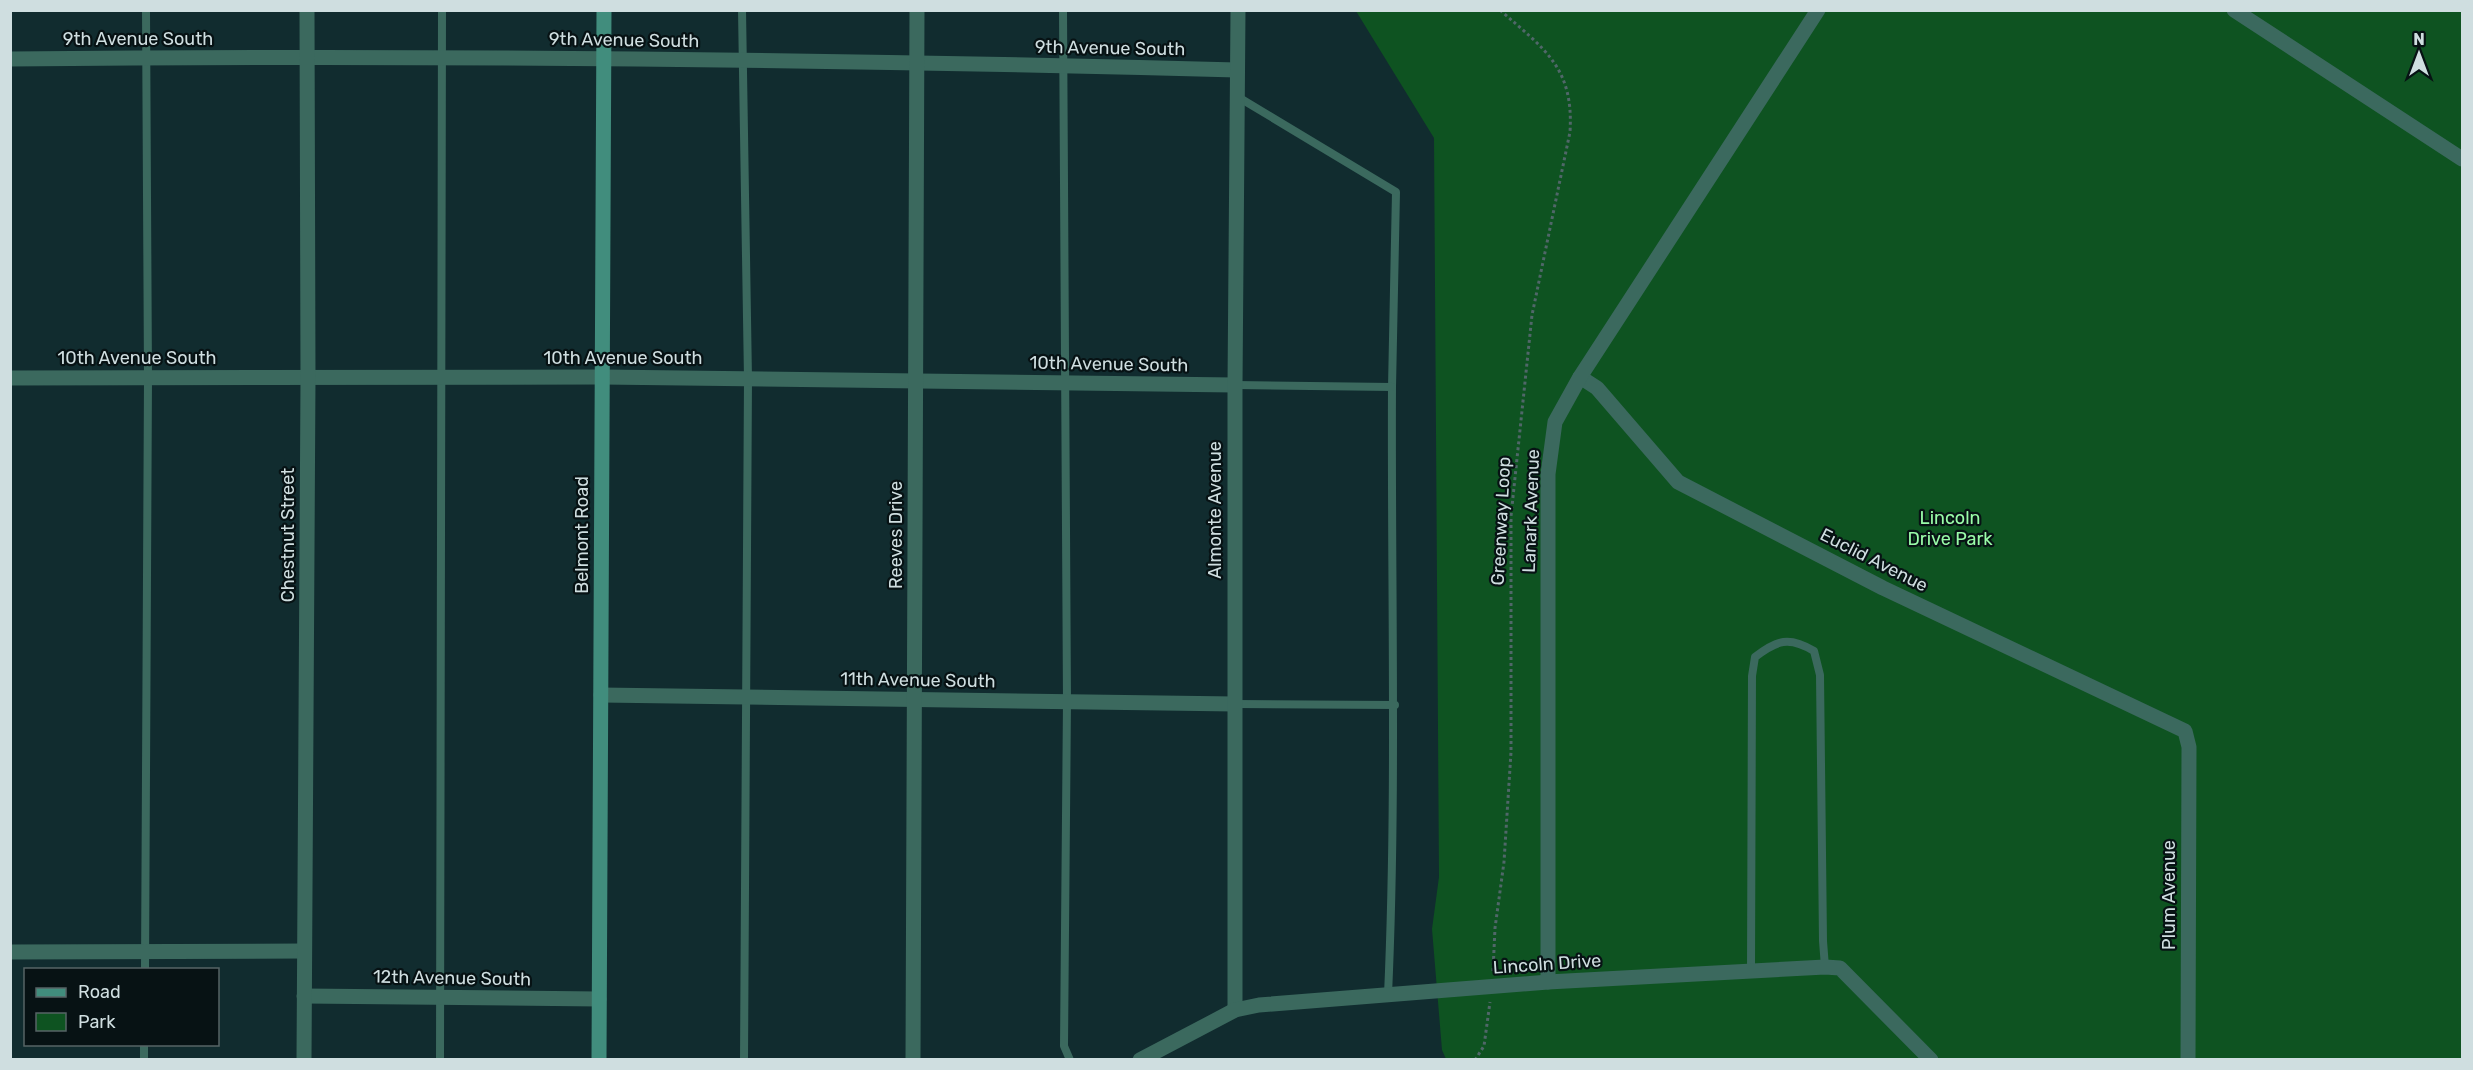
<svg xmlns="http://www.w3.org/2000/svg" width="2473" height="1070" font-family="Rubik,sans-serif">
	<style>
		.green { fill: #0e5321 }
		.lines { fill: none; stroke-linecap: round; stroke-linejoin: round }
		.path { stroke: #506769; stroke-width: 3; stroke-dasharray: 3 3; stroke-linecap: butt }
		.lane { stroke: #3b695e; stroke-width: 8 }
		.street { stroke: #3b695e; stroke-width: 15 }
		.secondary { stroke: #418d7d; stroke-width: 15 }
		.labels { text-anchor: middle; dominant-baseline: central; stroke-width: 4.5; stroke-linejoin: round; paint-order: stroke }
		.street-label { font-size: 18px; fill: #cfdee0; stroke: #071214 }
		.park-label { font-size: 18px; fill: #99fca8; stroke: #071214 }
	</style>
	<rect width="100%" height="100%" fill="#112c2f"/>
	<polygon class="green" points="1356,11 2462,11 2462,1059 1446,1059 1442,1050 1432,929 1439,877 1434,138"/>
	<g class="lines">
		<g class="path">
			<path d="M1493,971L1495,928L1504,862L1511,752V516L1532,315L1570,132C1574,67 1544,49 1500,10"/>
			<polyline points="1475,1060 1484,1046 1490,1002"/>
		</g>
		<g class="lane">
			<polyline points="742,10 748,379 744,1060"/>
			<polyline points="1063,10 1067,701 1064,1046 1070,1060"/>
			<path d="M1238,97L1396,192C1395,257 1393,322 1392,387C1391,590 1397,792 1388,995"/>
			<polyline points="1235,385 1392,387"/>
			<polyline points="1235,704 1395,705"/>
			<polyline points="145,970 148,378 146,10"/>
			<path d="M1751,971L1752,676L1755,657C1777,640 1789,636 1814,651L1820,675L1823,941L1825,967"/>
			<polyline points="144,1060 144,1044"/>
			<polyline points="440,1060 442,10"/>
		</g>
		<g class="street">
			<polyline points="2234,10 2462,159"/>
			<path d="M10,59C419,55 829,59 1237,70"/>
			<polyline points="1580,377 1597,388 1678,482 1883,588 2185,731 2189,747 2188,1060"/>
			<polyline points="10,378 602,377 1235,385"/>
			<polyline points="601,695 1235,704"/>
			<polyline points="10,952 304,951"/>
			<polyline points="1548,982 1548,474 1555,422 1580,377 1818,10"/>
			<polyline points="304,996 599,999"/>
			<polyline points="1235,1010 1235,385 1238,10"/>
			<polyline points="304,1060 308,378 307,10"/>
			<polyline points="913,1060 917,10"/>
			<polyline points="1140,1060 1235,1010 1259,1005 1548,982 1825,967 1840,968 1931,1060"/>
		</g>
		<polyline class="secondary" points="599,1060 604,10"/>
	</g>
	<g class="labels">
		<g class="street-label">
			<text x="138" y="39">9th Avenue South</text>
			<text transform="translate(624 40) rotate(1)">9th Avenue South</text>
			<text transform="translate(1110 48) rotate(1)">9th Avenue South</text>
			<text x="137" y="358">10th Avenue South</text>
			<text x="623" y="358">10th Avenue South</text>
			<text transform="translate(1109 364) rotate(1)">10th Avenue South</text>
			<text transform="translate(1215 510) rotate(-90)">Almonte Avenue</text>
			<text transform="translate(1531 511) rotate(-88)">Lanark Avenue</text>
			<text transform="translate(1501 521) rotate(-87)">Greenway Loop</text>
			<text transform="translate(288 535) rotate(-90)">Chestnut Street</text>
			<text transform="translate(582 535) rotate(-90)">Belmont Road</text>
			<text transform="translate(896 535) rotate(-90)">Reeves Drive</text>
			<text transform="translate(1874 560) rotate(27)">Euclid Avenue</text>
			<text transform="translate(918 680) rotate(1)">11th Avenue South</text>
			<text transform="translate(2169 895) rotate(-90)">Plum Avenue</text>
			<text transform="translate(1547 964) rotate(-4)">Lincoln Drive</text>
			<text transform="translate(452 978) rotate(1)">12th Avenue South</text>
		</g>
		<g class="park-label">
			<text x="1950" y="518">Lincoln<tspan x="1950" dy="21">Drive Park</tspan></text>
		</g>
	</g>
	<rect width="2473" height="1070" fill="none" stroke="#cfdee0" stroke-width="24"/>
	<rect x="24" y="968" width="195" height="78" fill="#071214" stroke="#576466" stroke-width="1.5"/>
	<rect x="36" y="988" width="30" height="9" fill="#418d7d" stroke="#576466" stroke-width="1.5"/>
	<text x="78" y="998" font-size="18" fill="#cfdee0">Road</text>
	<rect x="36" y="1013" width="30" height="18" fill="#0e5321" stroke="#576466" stroke-width="1.5"/>
	<text x="78" y="1028" font-size="18" fill="#cfdee0">Park</text>
	<g transform="translate(2419 54)" stroke="#071214" stroke-width="4.5" paint-order="stroke">
	<path d="M0-4.5L10 22L0 15L-10 22Z" fill="#cfdee0"/>
	<text y="-9" font-size="16" font-weight="bold" text-anchor="middle" fill="#cfdee0">N</text>
	</g>
</svg>
